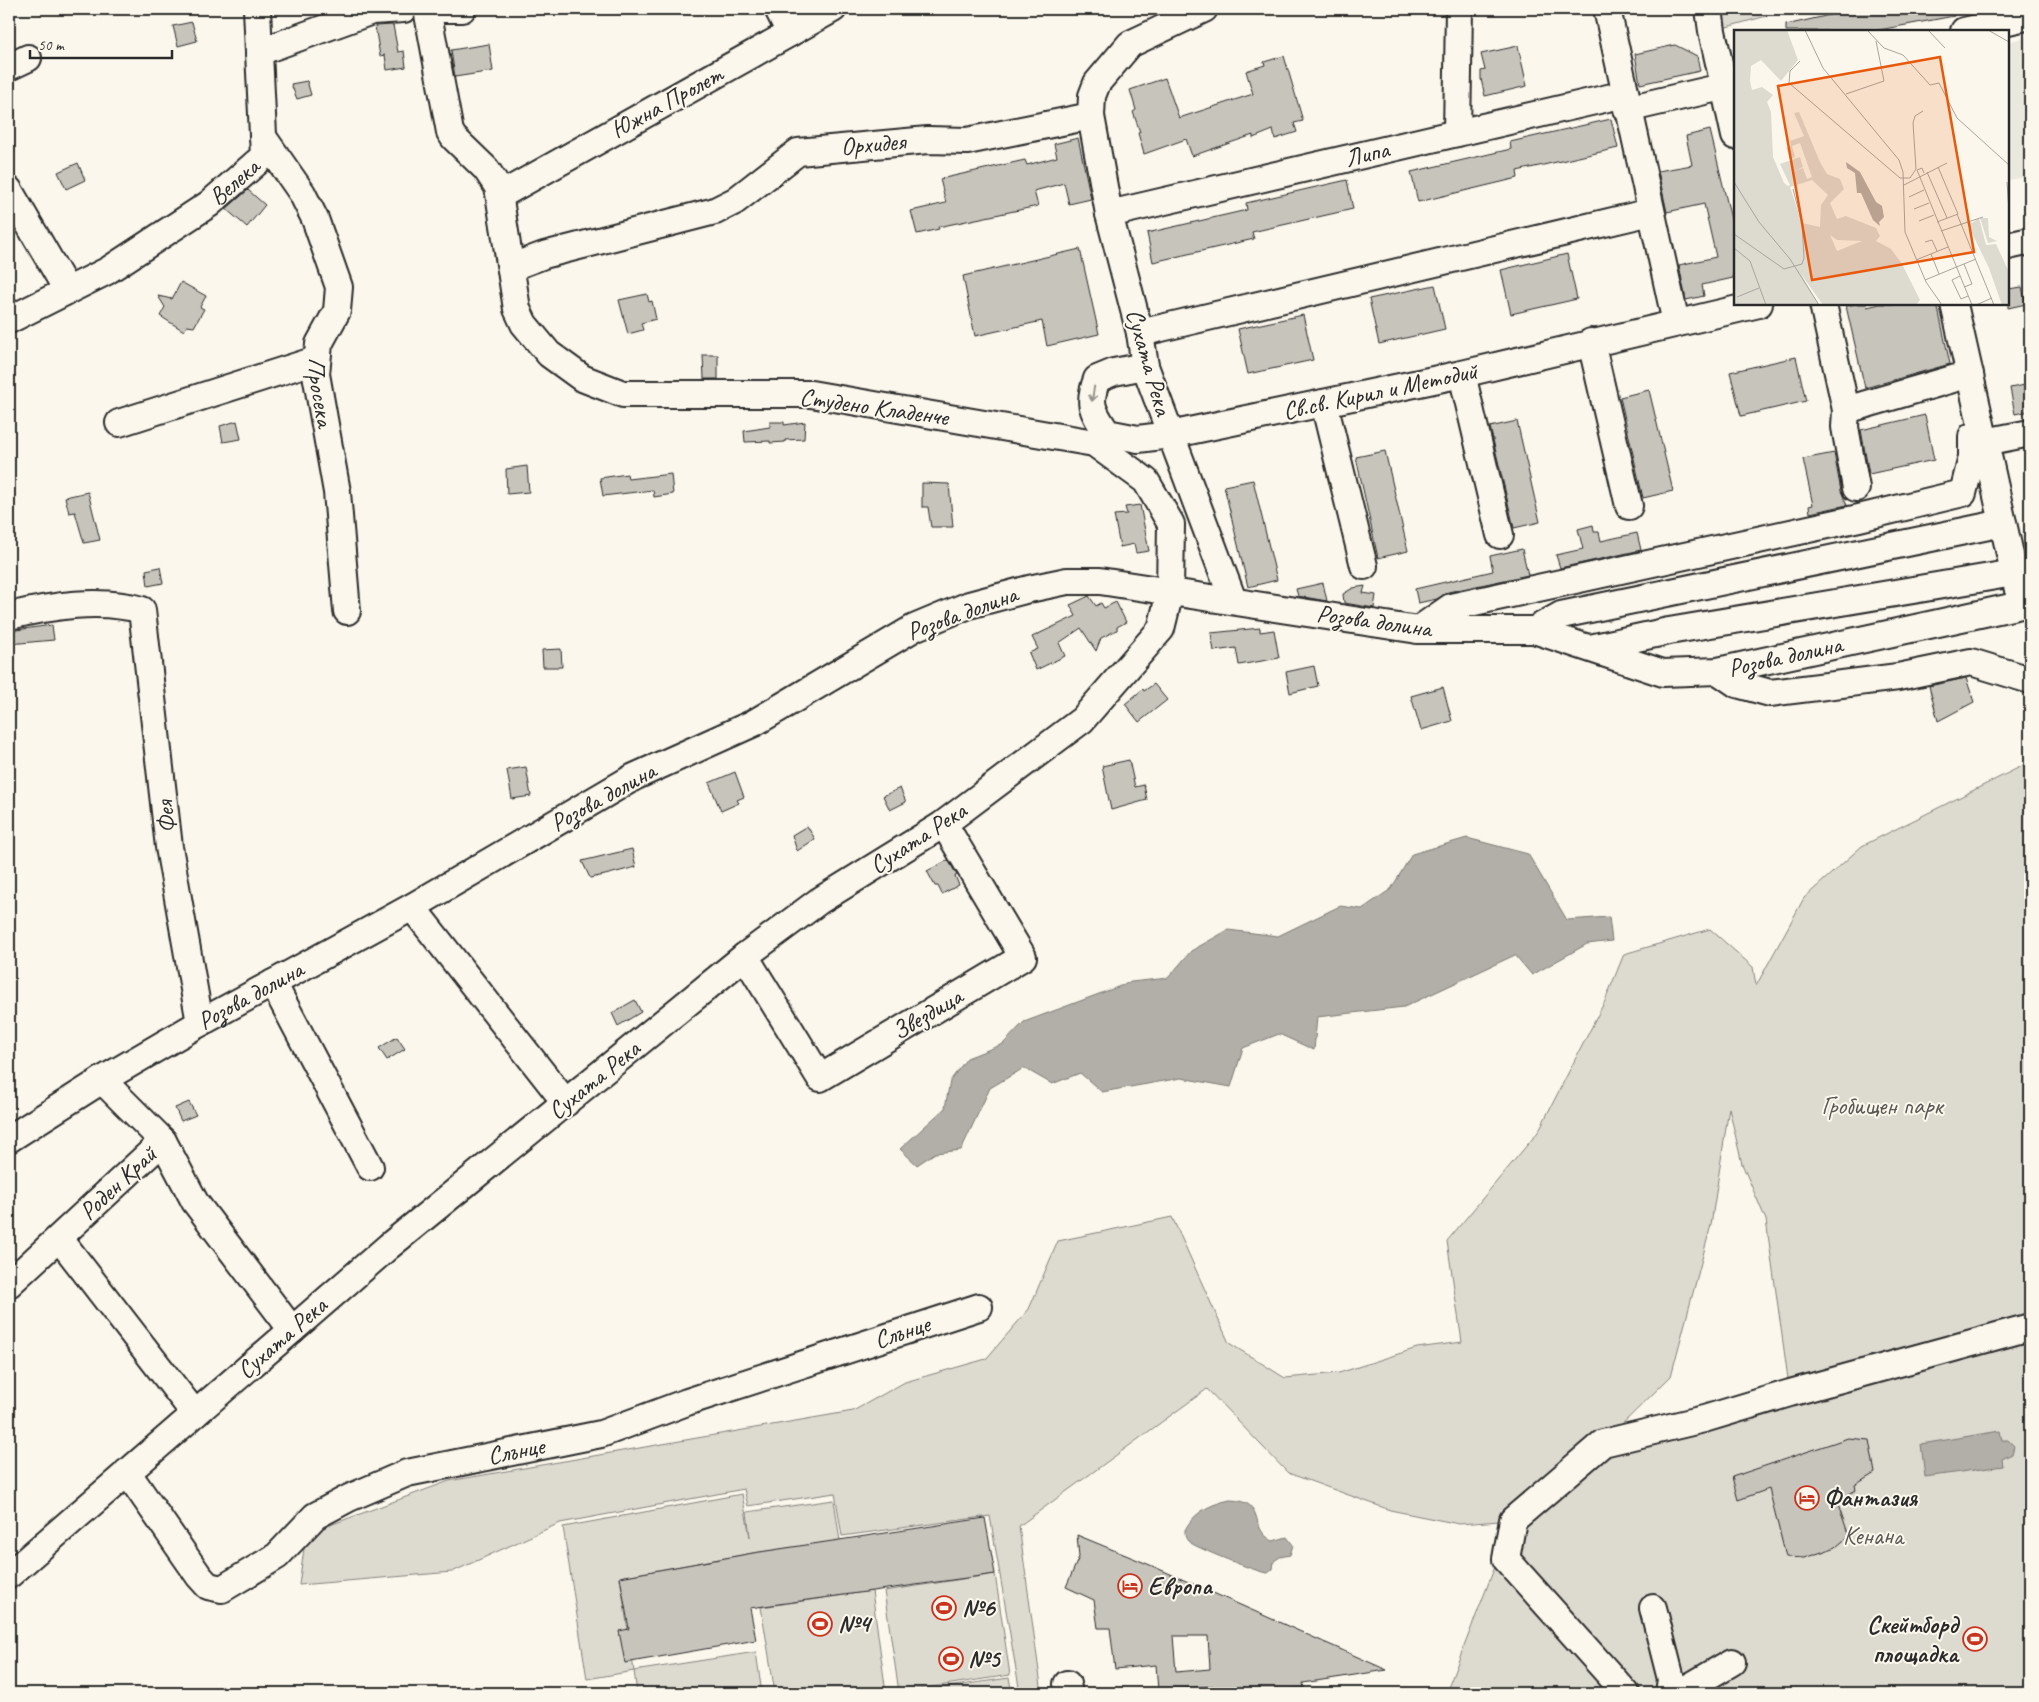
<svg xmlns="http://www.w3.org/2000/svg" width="2039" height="1702" font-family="Caveat,sans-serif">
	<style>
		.built { fill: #ebe8de }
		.green { fill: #dddad0; stroke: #84827e }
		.water { fill: #b1afa7; stroke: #7b7a75 }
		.building { fill: #c7c4bc; stroke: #2b2b2b; fill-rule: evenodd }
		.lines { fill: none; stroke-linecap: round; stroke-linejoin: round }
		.minor-casing { stroke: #2b2b2b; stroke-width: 30 }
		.minor { stroke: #fbf7ec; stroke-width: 26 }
		.oneway { stroke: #93918c }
		.labels { text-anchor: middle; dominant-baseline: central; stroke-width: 4; stroke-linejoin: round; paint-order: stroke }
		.street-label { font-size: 25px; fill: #2b2b2b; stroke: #fbf7ec }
		.park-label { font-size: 25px; fill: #585754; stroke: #fbf7ec }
		.poi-label { font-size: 25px; font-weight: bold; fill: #2b2b2b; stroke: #fbf7ec; text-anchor: start }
		.inset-road { fill: none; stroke: #a8a59f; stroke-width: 1 }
		.view { fill: #e8590c; fill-opacity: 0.15; stroke: #e8590c; stroke-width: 2.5 }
		.inset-edge { fill: none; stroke: #2b2b2b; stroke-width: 2.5 }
	</style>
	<rect width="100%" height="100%" fill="#fbf7ec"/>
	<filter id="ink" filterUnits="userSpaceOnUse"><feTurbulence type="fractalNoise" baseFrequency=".02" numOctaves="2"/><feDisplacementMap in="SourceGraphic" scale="10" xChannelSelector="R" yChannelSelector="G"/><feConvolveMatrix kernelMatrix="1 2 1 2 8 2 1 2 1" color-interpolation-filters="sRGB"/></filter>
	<g filter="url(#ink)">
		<polygon class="built" points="2030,36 2030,193 2026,177 2008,180 2008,42"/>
		<g class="green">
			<polygon points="1723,9 1792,9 1712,31"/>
			<polygon points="2030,762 2030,1327 1790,1393 1766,1220 1742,1164 1729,1108 1711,1225 1671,1376 1604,1442 2030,1329 2030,1693 1446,1693 1513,1520 1459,1524 1390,1510 1288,1473 1207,1389 1019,1526 1042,1693 1020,1693 990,1516 842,1536 835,1493 748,1506 744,1489 560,1523 452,1572 299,1585 306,1534 449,1481 853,1411 905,1382 986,1359 1029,1309 1058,1241 1172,1217 1229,1343 1285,1378 1339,1373 1417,1348 1462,1342 1447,1241 1538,1132 1605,1001 1624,954 1710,929 1753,967 1756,986 1804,898 1862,846"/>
			<polygon points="742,1494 750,1537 747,1512 834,1500 840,1541 753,1553 620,1577 634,1671 756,1652 762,1693 637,1693 634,1671 587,1679 563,1527"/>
			<polygon points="995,1574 1010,1675 899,1692 884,1591"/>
			<polygon points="872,1591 886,1693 775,1693 761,1607"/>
			<polygon points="1009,1678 1012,1693 906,1693"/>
		</g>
		<g class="water">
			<polygon points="1467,838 1528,854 1567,920 1609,917 1612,941 1587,944 1532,975 1515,955 1404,1007 1317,1017 1314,1050 1279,1034 1243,1048 1231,1087 1181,1078 1102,1092 1080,1073 1052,1084 1024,1068 990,1088 961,1150 935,1153 917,1165 900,1149 945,1108 950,1081 967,1058 1003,1044 1024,1022 1131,982 1168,978 1191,951 1228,930 1278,936 1340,906 1362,909 1391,889 1412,854"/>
			<polygon points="2000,1431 2002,1440 2008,1440 2014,1446 2012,1454 2002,1459 2003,1466 1925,1477 1921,1444"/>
			<path d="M1230,1500C1268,1501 1247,1528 1273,1541L1287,1537L1293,1545L1290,1555L1280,1557L1274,1561L1273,1569L1268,1573C1262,1574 1193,1547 1188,1541C1185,1538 1185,1534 1185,1530C1194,1512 1211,1504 1230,1500Z"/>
		</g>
		<g class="building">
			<polygon points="1843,9 1953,9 1954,16 1874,31 1786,31 1786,25 1843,12"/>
			<polygon points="192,22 197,41 178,46 173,26"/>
			<polygon points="393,25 398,52 404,51 406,67 387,70 385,55 380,56 375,26"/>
			<polygon points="489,44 493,71 455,77 451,50"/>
			<polygon points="1675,45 1697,56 1700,71 1640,84 1635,54"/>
			<polygon points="1518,46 1527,86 1485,96 1481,79 1481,71 1485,70 1481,54"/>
			<polygon points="1284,56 1303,121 1294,123 1297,132 1275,139 1273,130 1253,138 1253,135 1192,156 1186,139 1144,154 1138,133 1140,132 1133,112 1136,110 1130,90 1165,78 1179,118 1253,94 1246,71 1265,65 1264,62"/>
			<polygon points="307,81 311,95 297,99 291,84"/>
			<polygon points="1611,119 1618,148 1517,171 1518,178 1418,202 1411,172 1511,149 1510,142"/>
			<polygon points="1710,130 1735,236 1735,273 1733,274 1733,278 1702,285 1704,296 1686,300 1679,265 1716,257 1704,204 1667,212 1658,171 1692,165 1686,136"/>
			<polygon points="1078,138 1091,199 1069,204 1064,183 1034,191 1038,206 938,227 939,229 917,234 911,211 946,203 940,179 1025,160 1027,165 1057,157 1054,144"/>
			<polygon points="78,163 85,180 66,189 58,172"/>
			<polygon points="1347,180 1353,209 1252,232 1254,239 1153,262 1147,233 1247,210 1246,203"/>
			<polygon points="248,190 265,205 247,227 226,209"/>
			<polygon points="1080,249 1099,334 1047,346 1042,321 975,336 963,276"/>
			<polygon points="1567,254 1577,299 1511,314 1501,270"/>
			<polygon points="181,282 206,296 200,307 204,309 194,327 187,326 184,331 160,316 165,307 158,296 172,299"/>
			<polygon points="1435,285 1445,329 1379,344 1369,299"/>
			<polygon points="2022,287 2026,304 2008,308 2008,289"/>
			<polygon points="647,294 649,302 652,301 656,319 641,323 643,330 628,334 619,300"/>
			<polygon points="1856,304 1866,304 1867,307 1880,304 1937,304 1950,364 1865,388 1846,306"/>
			<polygon points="1303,315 1313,360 1248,374 1238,329"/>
			<polygon points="703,355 718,355 718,379 704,379"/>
			<polygon points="1796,357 1806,401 1741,416 1730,372"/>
			<polygon points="2030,384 2030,411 2015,414 2010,388"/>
			<polygon points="1649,390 1673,491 1643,498 1620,397"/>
			<polygon points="1925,415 1934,460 1869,474 1861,430"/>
			<polygon points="237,421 241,439 223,442 220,426"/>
			<polygon points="1517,421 1540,522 1514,528 1490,427"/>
			<polygon points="770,422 784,422 784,425 805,422 804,439 785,440 785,442 770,443 770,441 745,442 744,431 770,427"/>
			<polygon points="1385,451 1408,551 1378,558 1356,457"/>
			<polygon points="1834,453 1841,491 1847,505 1810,513 1809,506 1813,505 1803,459"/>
			<polygon points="527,466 529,492 507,494 506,469"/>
			<polygon points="627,474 628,479 671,474 673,494 654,497 653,490 603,496 600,478"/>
			<polygon points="1253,480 1277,580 1248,587 1224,486"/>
			<polygon points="922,483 949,484 953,527 931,527 928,507 922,507"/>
			<polygon points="88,492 100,540 84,543 75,512 69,513 65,497"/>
			<polygon points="1140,505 1149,551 1136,553 1134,544 1120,547 1114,515 1127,514 1125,507"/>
			<polygon points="1593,525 1594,532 1599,532 1601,541 1637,533 1641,550 1560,568 1556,555 1583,549 1578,529"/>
			<polygon points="1522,549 1528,575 1448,592 1437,599 1418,603 1415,589 1493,571 1490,556"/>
			<polygon points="160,567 163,583 148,586 146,570"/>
			<polygon points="1323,583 1327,601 1298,596 1296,589"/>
			<polygon points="1365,586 1363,593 1376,595 1374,608 1344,603 1343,594 1353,588"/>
			<polygon points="1089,596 1096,606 1101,603 1104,608 1116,602 1126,622 1117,627 1117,630 1101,638 1096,651 1081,628 1059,643 1065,656 1036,670 1029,653 1038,649 1032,637 1076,616 1070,605"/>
			<polygon points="52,625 54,640 9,644 9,631"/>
			<polygon points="1260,628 1260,632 1274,630 1279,658 1239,665 1236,648 1214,651 1211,633"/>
			<polygon points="561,649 562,667 543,667 542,650"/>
			<polygon points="1314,666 1318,686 1290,693 1286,672"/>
			<polygon points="1966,678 1974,702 1938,721 1929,686"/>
			<polygon points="1154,684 1167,700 1139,722 1125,704 1143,689 1144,691"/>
			<polygon points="1443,687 1452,721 1421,730 1411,696"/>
			<polygon points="1129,760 1135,787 1144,785 1147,800 1111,810 1102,766"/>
			<polygon points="526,767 531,796 512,799 507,770"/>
			<polygon points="735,772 744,797 737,800 739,803 721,811 709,783"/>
			<polygon points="900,788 906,802 890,810 883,796"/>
			<polygon points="807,826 815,839 797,851 792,835"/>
			<polygon points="632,849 636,867 605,875 590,878 582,861"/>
			<polygon points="948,860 957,875 955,876 959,885 942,894 938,886 935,886 927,871"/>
			<polygon points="635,1000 641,1012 618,1026 612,1013"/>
			<polygon points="397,1037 405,1049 387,1060 379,1048"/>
			<polygon points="189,1102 196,1115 181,1121 175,1108"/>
			<polygon points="1848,1438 1869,1440 1875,1473 1855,1485 1856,1490 1837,1501 1849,1536 1836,1547 1825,1551 1804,1558 1786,1557 1769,1489 1738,1500 1732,1477"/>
			<polygon points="985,1518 995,1574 750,1608 756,1640 625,1663 619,1631 629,1629 620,1577 753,1553"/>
			<path d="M1077,1535L1150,1565L1387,1670L1303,1683L1304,1688L1242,1693H1214L1213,1686L1158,1690L1156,1665L1115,1669L1110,1628H1098L1094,1600L1066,1587L1079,1557ZM1173,1636H1208L1210,1669L1176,1672Z"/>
		</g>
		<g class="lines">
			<g class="minor-casing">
				<g id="minor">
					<polyline points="257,9 259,52"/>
					<polyline points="430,9 462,9"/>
					<polyline points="778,9 790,33"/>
					<polyline points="1607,9 1676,323"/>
					<polyline points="1709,9 1712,31 1735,136"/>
					<polyline points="1964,31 2030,16"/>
					<polyline points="9,67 28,58"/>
					<polyline points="1627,109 1735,84"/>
					<polyline points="1091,116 1109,214 1140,333 1145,366 1233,600"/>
					<polyline points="1457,133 1459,9"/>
					<path id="s1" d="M263,137L302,193L315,219L339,287L337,311L319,344L316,374L337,492L347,611"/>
					<polyline points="9,190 67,290"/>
					<polyline points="501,195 833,9"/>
					<polyline points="1109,214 1625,94"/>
					<polyline points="2008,246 2030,241"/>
					<polyline points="512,267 544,255 715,211 735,201 798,152 928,140 967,141 1091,116 1092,96 1097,83 1130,44 1204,9"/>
					<polyline points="1823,304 1846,410"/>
					<polyline points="1954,304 2018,590"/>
					<path id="s2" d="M9,320L107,271L209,204L264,156L259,52L372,11L404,9"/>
					<polyline points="1140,333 1651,212"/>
					<polyline points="1591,342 1629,506"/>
					<path d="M1145,366L1114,372L1097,379C1087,405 1093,411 1107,433L1138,439L1170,435L1462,374L1759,304"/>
					<polyline points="1462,374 1500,535"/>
					<polyline points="1324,403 1364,566"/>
					<polyline points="119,423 316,360"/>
					<polyline points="1985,442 2030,433"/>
					<polyline points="1856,488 1845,427 1846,410 1970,374"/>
					<path d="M9,616C51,606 100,598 142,610L169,847L200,1023"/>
					<polyline points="1418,630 1451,607 1859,518 1963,493 1972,457 1972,436 1983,433"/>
					<polyline points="1534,630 1561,615 2003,523"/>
					<polyline points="1590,648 1669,631 2014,573"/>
					<polyline points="1718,671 1737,684 1770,693 1898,677 1971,662 2030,680"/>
					<polyline points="412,907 566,1103"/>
					<polyline points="745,956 820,1078 1023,957 944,824"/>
					<polyline points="273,983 370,1167"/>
					<path id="s3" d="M9,1139L102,1080L200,1023L412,907L634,777L754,723L914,628L969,605L1029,589L1067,581H1100L1418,630H1534L1663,673L1718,671L2030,603"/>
					<polyline points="163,1141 195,1202 292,1330"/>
					<polyline points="59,1238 195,1414"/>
					<polyline points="9,1284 163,1141 102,1080"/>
					<polyline points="127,1472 199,1576 208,1586 222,1589 277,1556 315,1516 349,1498 407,1473 601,1434 687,1402 979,1307"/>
					<polyline points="9,1575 389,1246 745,956 819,901 942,825 1082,720 1161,629 1170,592 1171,524 1146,481 1094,443 811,394 623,394 582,378 549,354 524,324 517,309 498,187 486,169 454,138 450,132 427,9"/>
					<polyline points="1653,1608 1671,1679 1669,1693"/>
					<polyline points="1067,1684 1069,1693"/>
					<polyline points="1626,1693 1506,1559 1513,1520 1603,1443 1704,1419 1790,1393 2030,1327"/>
					<polyline points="1679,1693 1732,1662"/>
				</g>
			</g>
			<use href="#minor" class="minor"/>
		</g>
		<defs><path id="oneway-shaft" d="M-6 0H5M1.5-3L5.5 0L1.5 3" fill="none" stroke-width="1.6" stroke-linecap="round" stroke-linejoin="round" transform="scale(1.25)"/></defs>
		<use class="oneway" href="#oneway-shaft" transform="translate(1093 394) rotate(99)"/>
	</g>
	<defs>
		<g id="hotel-ring" transform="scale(1.25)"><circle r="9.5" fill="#fbf7ec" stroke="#c8321e" stroke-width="1.5"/><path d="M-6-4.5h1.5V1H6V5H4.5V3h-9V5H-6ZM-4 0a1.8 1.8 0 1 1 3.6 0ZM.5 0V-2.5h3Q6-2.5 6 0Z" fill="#c8321e"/></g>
		<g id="stadium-ring" transform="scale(1.25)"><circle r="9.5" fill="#fbf7ec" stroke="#c8321e" stroke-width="1.5"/><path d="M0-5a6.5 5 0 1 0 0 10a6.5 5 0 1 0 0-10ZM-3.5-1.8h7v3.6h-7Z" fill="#c8321e"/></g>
	</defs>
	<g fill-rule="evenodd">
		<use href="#hotel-ring" x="1807" y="1498"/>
		<use href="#hotel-ring" x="1130" y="1586"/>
		<use href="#stadium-ring" x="944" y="1608"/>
		<use href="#stadium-ring" x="820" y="1624"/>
		<use href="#stadium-ring" x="1975" y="1639"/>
		<use href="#stadium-ring" x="951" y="1659"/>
	</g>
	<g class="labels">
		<g class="street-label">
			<text transform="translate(667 102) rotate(-29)">Южна Пролет</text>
			<text transform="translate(873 144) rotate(-5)">Орхидея</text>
			<text transform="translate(1367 154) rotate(-13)">Липа</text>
			<text stroke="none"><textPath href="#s2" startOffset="265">Велека</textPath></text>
			<text transform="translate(1149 362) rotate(74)">Сухата Река</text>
			<text transform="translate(1380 391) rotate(-12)">Св.св. Кирил и Методий</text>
			<text stroke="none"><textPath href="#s1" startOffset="280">Просека</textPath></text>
			<text transform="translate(874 407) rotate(8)">Студено Кладенче</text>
			<text transform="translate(962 613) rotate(-20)">Розова долина</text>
			<text transform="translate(1374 621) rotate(8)">Розова долина</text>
			<text stroke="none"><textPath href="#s3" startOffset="1931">Розова долина</textPath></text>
			<text transform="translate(603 797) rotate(-29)">Розова долина</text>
			<text transform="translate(166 817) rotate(-96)">Фея</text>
			<text transform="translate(918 838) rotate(-33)">Сухата Река</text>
			<text stroke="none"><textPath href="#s3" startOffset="281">Розова долина</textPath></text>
			<text transform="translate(927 1014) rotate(-31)">Звездица</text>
			<text transform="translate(594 1080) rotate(-39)">Сухата Река</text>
			<text transform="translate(118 1183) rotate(-43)">Роден Край</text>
			<text transform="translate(902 1332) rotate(-18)">Слънце</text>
			<text transform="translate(282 1338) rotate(-41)">Сухата Река</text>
			<text transform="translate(516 1451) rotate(-11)">Слънце</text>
		</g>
		<g class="park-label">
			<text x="1882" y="1106">Гробищен парк</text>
			<text x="1873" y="1536">Кенана</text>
		</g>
		<g class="poi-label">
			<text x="1824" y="1498">Фантазия</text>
			<text x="1148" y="1586">Европа</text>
			<text x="962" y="1608">№6</text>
			<text x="838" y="1624">№4</text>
			<text x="1958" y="1625" text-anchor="end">Скейтборд<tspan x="1958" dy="29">площадка</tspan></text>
			<text x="968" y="1659">№5</text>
		</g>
	</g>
	<g transform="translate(1734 30)">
		<rect width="275" height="275" fill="#fbf7ec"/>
		<path d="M0,0H53L64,30L47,51L27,30L17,36L16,51L18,60L28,57L39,65L33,72L37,82L39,127L50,153L54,156L56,155L46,134L66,127L69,137L60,141L69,138L73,149L78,147L66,113L58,116L61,127L56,129L52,118L57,116L56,111L70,106L60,83L65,82L86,132L93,144L106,149L110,159L96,173L103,189L112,186L142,198L146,206L142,211L157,219L168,234L186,270L182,275H89L67,244L85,275H0ZM78,150L94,165L87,175L86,197L68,193L56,157ZM96,205L103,210L128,211L103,221ZM245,188L252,215L262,214L275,242V275H268L255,238L232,191L238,193ZM246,188H254L255,207L263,211L254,213Z" fill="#dddad0" fill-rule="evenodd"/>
		<path d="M112,132L126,142L142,172L148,176L150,187L145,192L146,196L139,190L127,163H123L121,143L113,138Z" fill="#b1afa7"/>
		<path class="inset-road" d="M71,0L89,38L165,130L169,142L171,202L192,252L208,275M133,0L150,18L169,25L196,55L205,53L223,88L275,135M194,0L211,18M254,0L275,12M66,31L56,41L55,53L166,148H176L182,139L179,93L181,86L189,81M112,64L150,51L142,11M193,142L213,188M190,143L188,138L183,140L238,275M0,152L25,192L56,229L85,275M273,152L275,181M170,155L213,133M175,167L190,160M180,179L195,173M223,184L260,275M185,191L200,185M203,192L224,184L204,137M207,201L249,187M0,204L50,239L68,234L70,228L68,193L59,159M191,212L198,210L203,221M0,218L16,231L32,275M197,224L205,244M182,230L214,217M230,234L238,254L230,257M226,246L218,250L227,269L234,266M191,250L242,229M3,267L25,258M242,275L258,268"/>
		<path class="view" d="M206,27L240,222L78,250L44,56Z"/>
		<rect width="275" height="275" class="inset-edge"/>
	</g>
	<rect width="2039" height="1702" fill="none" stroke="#fbf7ec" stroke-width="30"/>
	<rect x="15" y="15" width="2009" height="1672" fill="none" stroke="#2b2b2b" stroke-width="2" filter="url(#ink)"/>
	<path d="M30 50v8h142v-8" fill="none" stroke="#2b2b2b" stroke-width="2.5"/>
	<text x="38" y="50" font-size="15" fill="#2b2b2b" stroke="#fbf7ec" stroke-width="4" paint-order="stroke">50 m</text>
</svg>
